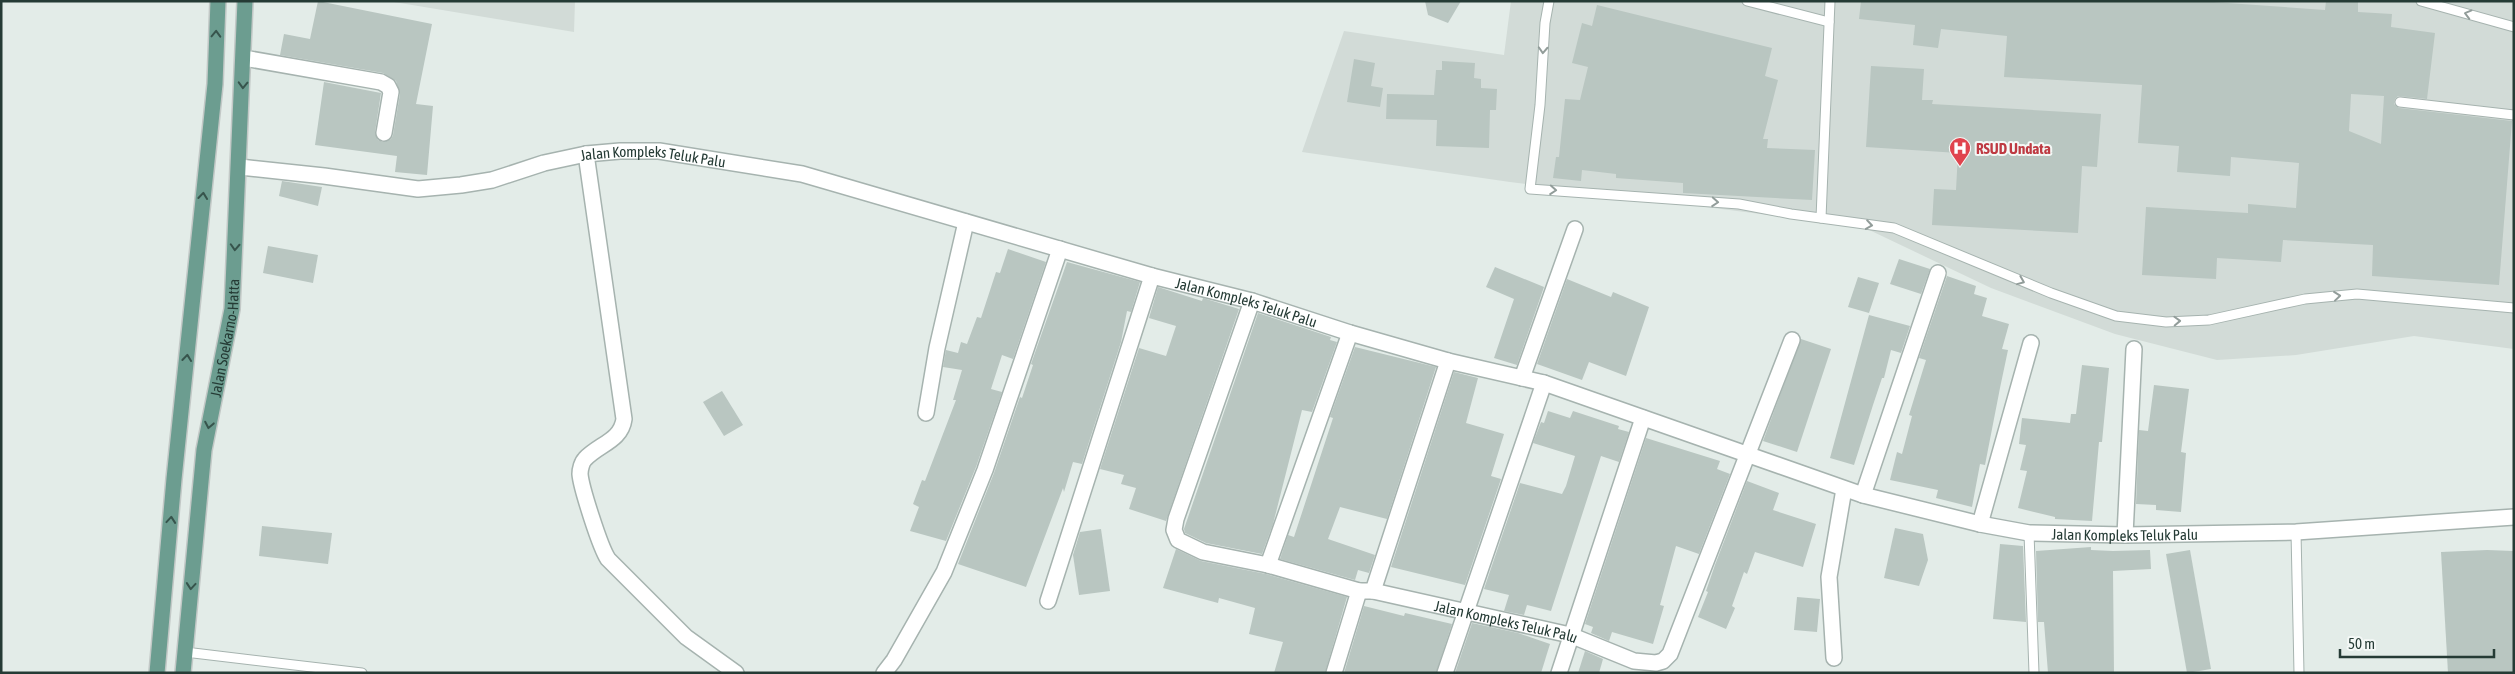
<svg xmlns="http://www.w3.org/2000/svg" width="2515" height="674" font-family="'Asap Condensed',sans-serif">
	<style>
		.built { fill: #d2dbd7 }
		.building { fill: #b9c6c1; fill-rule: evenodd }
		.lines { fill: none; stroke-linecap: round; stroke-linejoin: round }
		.lane-casing { stroke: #a6b3af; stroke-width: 11 }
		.street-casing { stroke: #a6b3af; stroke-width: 18 }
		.primary-casing { stroke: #c2c8c6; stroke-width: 18 }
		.lane { stroke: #fff; stroke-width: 9 }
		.street { stroke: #fff; stroke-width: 15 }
		.primary { stroke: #6c9d90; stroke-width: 15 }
		.oneway { stroke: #929d9a }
		.oneway2 { stroke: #37544c }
		.labels { text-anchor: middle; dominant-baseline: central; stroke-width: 4; stroke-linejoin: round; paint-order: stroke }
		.health-label { font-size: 15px; font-weight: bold; fill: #be3a42; stroke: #f4f8f6; text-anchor: start }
		.street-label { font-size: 15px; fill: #253b35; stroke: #f4f8f6 }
	</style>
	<rect width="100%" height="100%" fill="#e3ece8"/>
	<g class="built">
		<polygon points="388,1 575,1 574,32"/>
		<polygon points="1511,1 2514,1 2514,349 2414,336 2296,355 2217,360 2115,334 1991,288 1863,227 1510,182 1302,152 1344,31 1504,55"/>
	</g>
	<g class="building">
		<polygon points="318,1 432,24 416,104 433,106 427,175 395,172 397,156 315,145 324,82 381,93 375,132 378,140 383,142 391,139 393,135 400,94 396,81 383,73 280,55 284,34 310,39"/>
		<polygon points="1425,1 1461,1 1448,23 1428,15"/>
		<path d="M1861,1H2199L2325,10L2326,1H2358V12L2392,14L2391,27L2435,33L2427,99L2398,96L2395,99L2394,104L2399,108L2512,121L2499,285L2372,276L2373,245L2283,240L2281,262L2217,258L2216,279L2142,275L2146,207L2248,213V204L2296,208L2299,163L2231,157L2230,176L2177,172L2179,146L2138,143L2142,85L2004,77L2007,36L1941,29L1938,48L1913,45L1915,25L1859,19ZM2351,94L2384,96L2381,144L2349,131Z"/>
		<polygon points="1597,5 1772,48 1765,76 1778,80 1763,139 1768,139 1767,148 1815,150 1812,200 1683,193 1683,183 1616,178 1616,174 1582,170 1581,181 1553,178 1556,157 1559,157 1565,99 1580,100 1588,67 1572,63 1582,23 1592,26"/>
		<polygon points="1354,59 1375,63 1371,86 1383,88 1380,107 1347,102"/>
		<polygon points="1442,61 1475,63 1474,78 1481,79 1481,88 1497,89 1496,110 1490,110 1489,148 1436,146 1437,120 1386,119 1387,94 1434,95 1436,70 1442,70"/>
		<polygon points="1871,66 1924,69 1922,100 1933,100 1932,104 2101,114 2097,167 2082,166 2078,233 1932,225 1934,189 1956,190 1958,153 1866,147"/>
		<polygon points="282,181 322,187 318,206 279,196"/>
		<polygon points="268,246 318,255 313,283 263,273"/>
		<polygon points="1008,249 1046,262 1013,359 1002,355 991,389 1002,392 976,467 946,541 910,531 919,507 913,504 922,480 925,481 956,400 953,400 962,370 943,367 946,350 958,353 961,342 967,344 977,317 981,318 996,272 1000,273"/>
		<polygon points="1899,259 1930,269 1921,294 1890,284"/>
		<polygon points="1067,262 1140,282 1131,312 1127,311 1121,342 1082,464 1073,462 1064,492 1063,488 1026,587 958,564 994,473 1020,397 1022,398 1033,365 1031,364"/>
		<polygon points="1495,267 1544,287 1517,365 1494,358 1514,299 1486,287"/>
		<polygon points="1947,276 1976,286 1974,294 1987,298 1982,316 2009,324 2002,349 2008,350 2000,388 1985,465 1980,464 1972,507 1936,498 1938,490 1890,480 1897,452 1902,454 1912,416 1909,415 1926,360 1919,358"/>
		<polygon points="1858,277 1879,283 1869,313 1848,307"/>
		<polygon points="1567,279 1611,297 1613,292 1649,307 1626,376 1589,362 1582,380 1537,364"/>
		<polygon points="1158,287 1202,301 1203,298 1239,309 1166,521 1129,509 1136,488 1121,484 1124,475 1100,469 1139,348 1166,356 1176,326 1149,318"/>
		<polygon points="1258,313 1331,337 1330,340 1337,342 1312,412 1302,410 1273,524 1262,554 1206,543 1185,533 1184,529"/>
		<polygon points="1869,315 1910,326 1901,353 1891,350 1884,378 1882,378 1873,405 1854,465 1830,458"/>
		<polygon points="1801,339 1831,349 1797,452 1763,441"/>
		<polygon points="1355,347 1436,367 1387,519 1340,507 1328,539 1375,555 1369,573 1358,570 1355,580 1280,559 1288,535 1294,537 1333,418 1330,417"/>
		<polygon points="2082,365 2109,368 2102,442 2099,442 2092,521 2055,519 2055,517 2018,508 2027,471 2020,470 2026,445 2019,444 2022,418 2070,423 2071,414 2076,414"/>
		<polygon points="1454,372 1478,378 1466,423 1504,434 1491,476 1501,479 1465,585 1391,567"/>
		<polygon points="2154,385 2189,389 2181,452 2186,453 2181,512 2156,510 2156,505 2136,504 2139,430 2148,431"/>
		<polygon points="722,391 743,425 724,436 703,402"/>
		<polygon points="1548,411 1570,418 1573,411 1619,426 1618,429 1629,432 1619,462 1601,456 1551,611 1527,605 1524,615 1504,611 1509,595 1484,589 1520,483 1562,494 1566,486 1575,456 1533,443 1541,422 1544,423"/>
		<polygon points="1646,438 1720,461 1717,469 1730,474 1699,554 1676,546 1660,605 1664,606 1653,644 1612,632 1609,641 1591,633 1593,627 1585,624"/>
		<polygon points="1747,481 1779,493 1773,510 1816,524 1803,567 1755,552 1747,574 1744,572 1732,606 1735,608 1726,629 1698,617 1708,592 1706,591 1715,565"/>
		<polygon points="262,526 332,533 328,564 259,556"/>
		<polygon points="1895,528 1923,534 1928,560 1919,586 1884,578"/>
		<polygon points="1101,529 1110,591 1079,595 1073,555 1080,532"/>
		<polygon points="2000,544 2023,546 2026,622 1993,619"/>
		<polygon points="2091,547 2091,550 2113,551 2150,550 2151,569 2113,571 2114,673 2048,673 2044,622 2038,622 2036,551"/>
		<polygon points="1176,549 1201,561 1266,574 1347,597 1325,673 1274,673 1283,642 1249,634 1255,608 1219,598 1218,603 1163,588"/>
		<polygon points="2190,550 2211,669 2187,673 2166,554"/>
		<polygon points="2487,550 2514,551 2514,672 2448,673 2441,552"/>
		<polygon points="1797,597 1820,599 1817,632 1794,630"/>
		<polygon points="1364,606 1404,616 1405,613 1452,624 1436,673 1344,673"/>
		<polygon points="1472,623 1518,633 1550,644 1541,673 1455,673"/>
		<polygon points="1585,651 1603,659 1599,673 1578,673"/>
	</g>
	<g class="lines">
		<g class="lane-casing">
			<g id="lane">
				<polyline points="1549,1 1545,23 1540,105 1530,189 1739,204 1791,214 1894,228 2051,293 2116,316 2166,322 2209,320 2305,299 2357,294 2514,308"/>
				<polyline points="1747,1 1829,22"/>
				<polyline points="2421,1 2514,27"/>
				<polyline points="2400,102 2514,115"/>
				<polyline points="1821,218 1830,1"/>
				<polyline points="2296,532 2299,673"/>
				<polyline points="2029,533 2034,673"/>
				<polyline points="185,652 362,673"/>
			</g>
		</g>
		<g class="street-casing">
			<g id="street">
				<polyline points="244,58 381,82 388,86 391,92 384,133"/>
				<path d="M586,154L624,419C621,441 599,444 585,459C582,462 580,469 580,474C581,487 600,547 608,559L686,637L736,673"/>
				<path id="s1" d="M240,167L324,176L418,189L461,185L492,180L544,163L586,154L620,151H659L802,174L1152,276L1252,301L1350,333L1448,361L1544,383L1863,495L1980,524L2029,533L2125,535L2296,532L2514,517"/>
				<path id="s2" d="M1252,301L1176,519L1174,530L1178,540L1203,552L1268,565L1359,591H1373L1570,635L1634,661L1656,663L1663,661L1670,654L1792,340"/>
				<polyline points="1522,378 1575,229"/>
				<polyline points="926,413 937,348 966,222"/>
				<polyline points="1863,495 1938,273"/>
				<polyline points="1980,524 2031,343"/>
				<polyline points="2125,535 2134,349"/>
				<polyline points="1268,565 1350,333"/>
				<polyline points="1373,591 1448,361"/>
				<polyline points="1048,601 1152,276"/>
				<polyline points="1834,658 1829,577 1844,489"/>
				<polyline points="884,673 894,660 944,572 985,470 1060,249"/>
				<polyline points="1334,673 1359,591"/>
				<polyline points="1445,673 1544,383"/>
				<polyline points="1559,673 1643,418"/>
			</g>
		</g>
		<g class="primary-casing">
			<g id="primary">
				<polyline points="157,673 174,479 215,84 218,1"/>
				<path id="s3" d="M183,673L204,450L232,309L245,1"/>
			</g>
		</g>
		<use href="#lane" class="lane"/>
		<use href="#street" class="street"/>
		<use href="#primary" class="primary"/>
	</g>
	<defs><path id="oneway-chevron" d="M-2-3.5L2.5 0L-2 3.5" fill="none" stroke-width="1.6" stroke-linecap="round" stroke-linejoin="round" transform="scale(1.25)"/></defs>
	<g class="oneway">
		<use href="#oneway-chevron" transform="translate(2468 14) rotate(-165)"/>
		<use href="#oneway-chevron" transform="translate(1543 50) rotate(93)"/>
		<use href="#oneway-chevron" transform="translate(1553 190) rotate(4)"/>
		<use href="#oneway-chevron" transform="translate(1715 202) rotate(4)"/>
		<use href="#oneway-chevron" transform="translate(1869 225) rotate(8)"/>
		<use href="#oneway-chevron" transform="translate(2021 281) rotate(22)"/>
		<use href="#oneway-chevron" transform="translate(2337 296) rotate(-6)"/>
		<use href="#oneway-chevron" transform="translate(2177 321) rotate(-2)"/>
	</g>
	<g class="oneway2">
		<use href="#oneway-chevron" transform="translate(216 34) rotate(-88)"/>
		<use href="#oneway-chevron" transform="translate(243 85) rotate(92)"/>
		<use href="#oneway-chevron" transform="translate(203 196) rotate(-84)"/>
		<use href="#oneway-chevron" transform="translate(235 247) rotate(93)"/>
		<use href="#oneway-chevron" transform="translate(187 358) rotate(-84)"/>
		<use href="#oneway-chevron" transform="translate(209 425) rotate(101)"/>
		<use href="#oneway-chevron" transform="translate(171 520) rotate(-85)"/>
		<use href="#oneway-chevron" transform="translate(191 586) rotate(95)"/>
	</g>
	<defs>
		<g id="hospital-pin" transform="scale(1.125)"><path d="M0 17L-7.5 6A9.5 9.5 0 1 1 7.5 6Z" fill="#e0444e" stroke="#f4f8f6"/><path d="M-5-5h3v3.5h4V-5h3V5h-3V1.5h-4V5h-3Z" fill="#fff"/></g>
	</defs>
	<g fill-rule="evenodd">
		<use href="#hospital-pin" x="1960" y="148"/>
	</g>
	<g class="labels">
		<g class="health-label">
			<text x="1976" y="148">RSUD Undata</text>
		</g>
		<g class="street-label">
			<text stroke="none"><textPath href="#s1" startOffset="419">Jalan Kompleks Teluk Palu</textPath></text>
			<text stroke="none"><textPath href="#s1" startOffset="1032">Jalan Kompleks Teluk Palu</textPath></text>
			<text stroke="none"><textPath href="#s3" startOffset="338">Jalan Soekarno-Hatta</textPath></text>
			<text stroke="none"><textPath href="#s1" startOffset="1945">Jalan Kompleks Teluk Palu</textPath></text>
			<text stroke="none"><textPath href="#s2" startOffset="592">Jalan Kompleks Teluk Palu</textPath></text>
		</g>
	</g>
	<rect width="2515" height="674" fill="none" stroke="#253b35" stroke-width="5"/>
	<path d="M2340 649v8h154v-8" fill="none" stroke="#253b35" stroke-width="2.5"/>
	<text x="2348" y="649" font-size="15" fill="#253b35" stroke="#f4f8f6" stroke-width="4" paint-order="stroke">50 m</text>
</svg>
